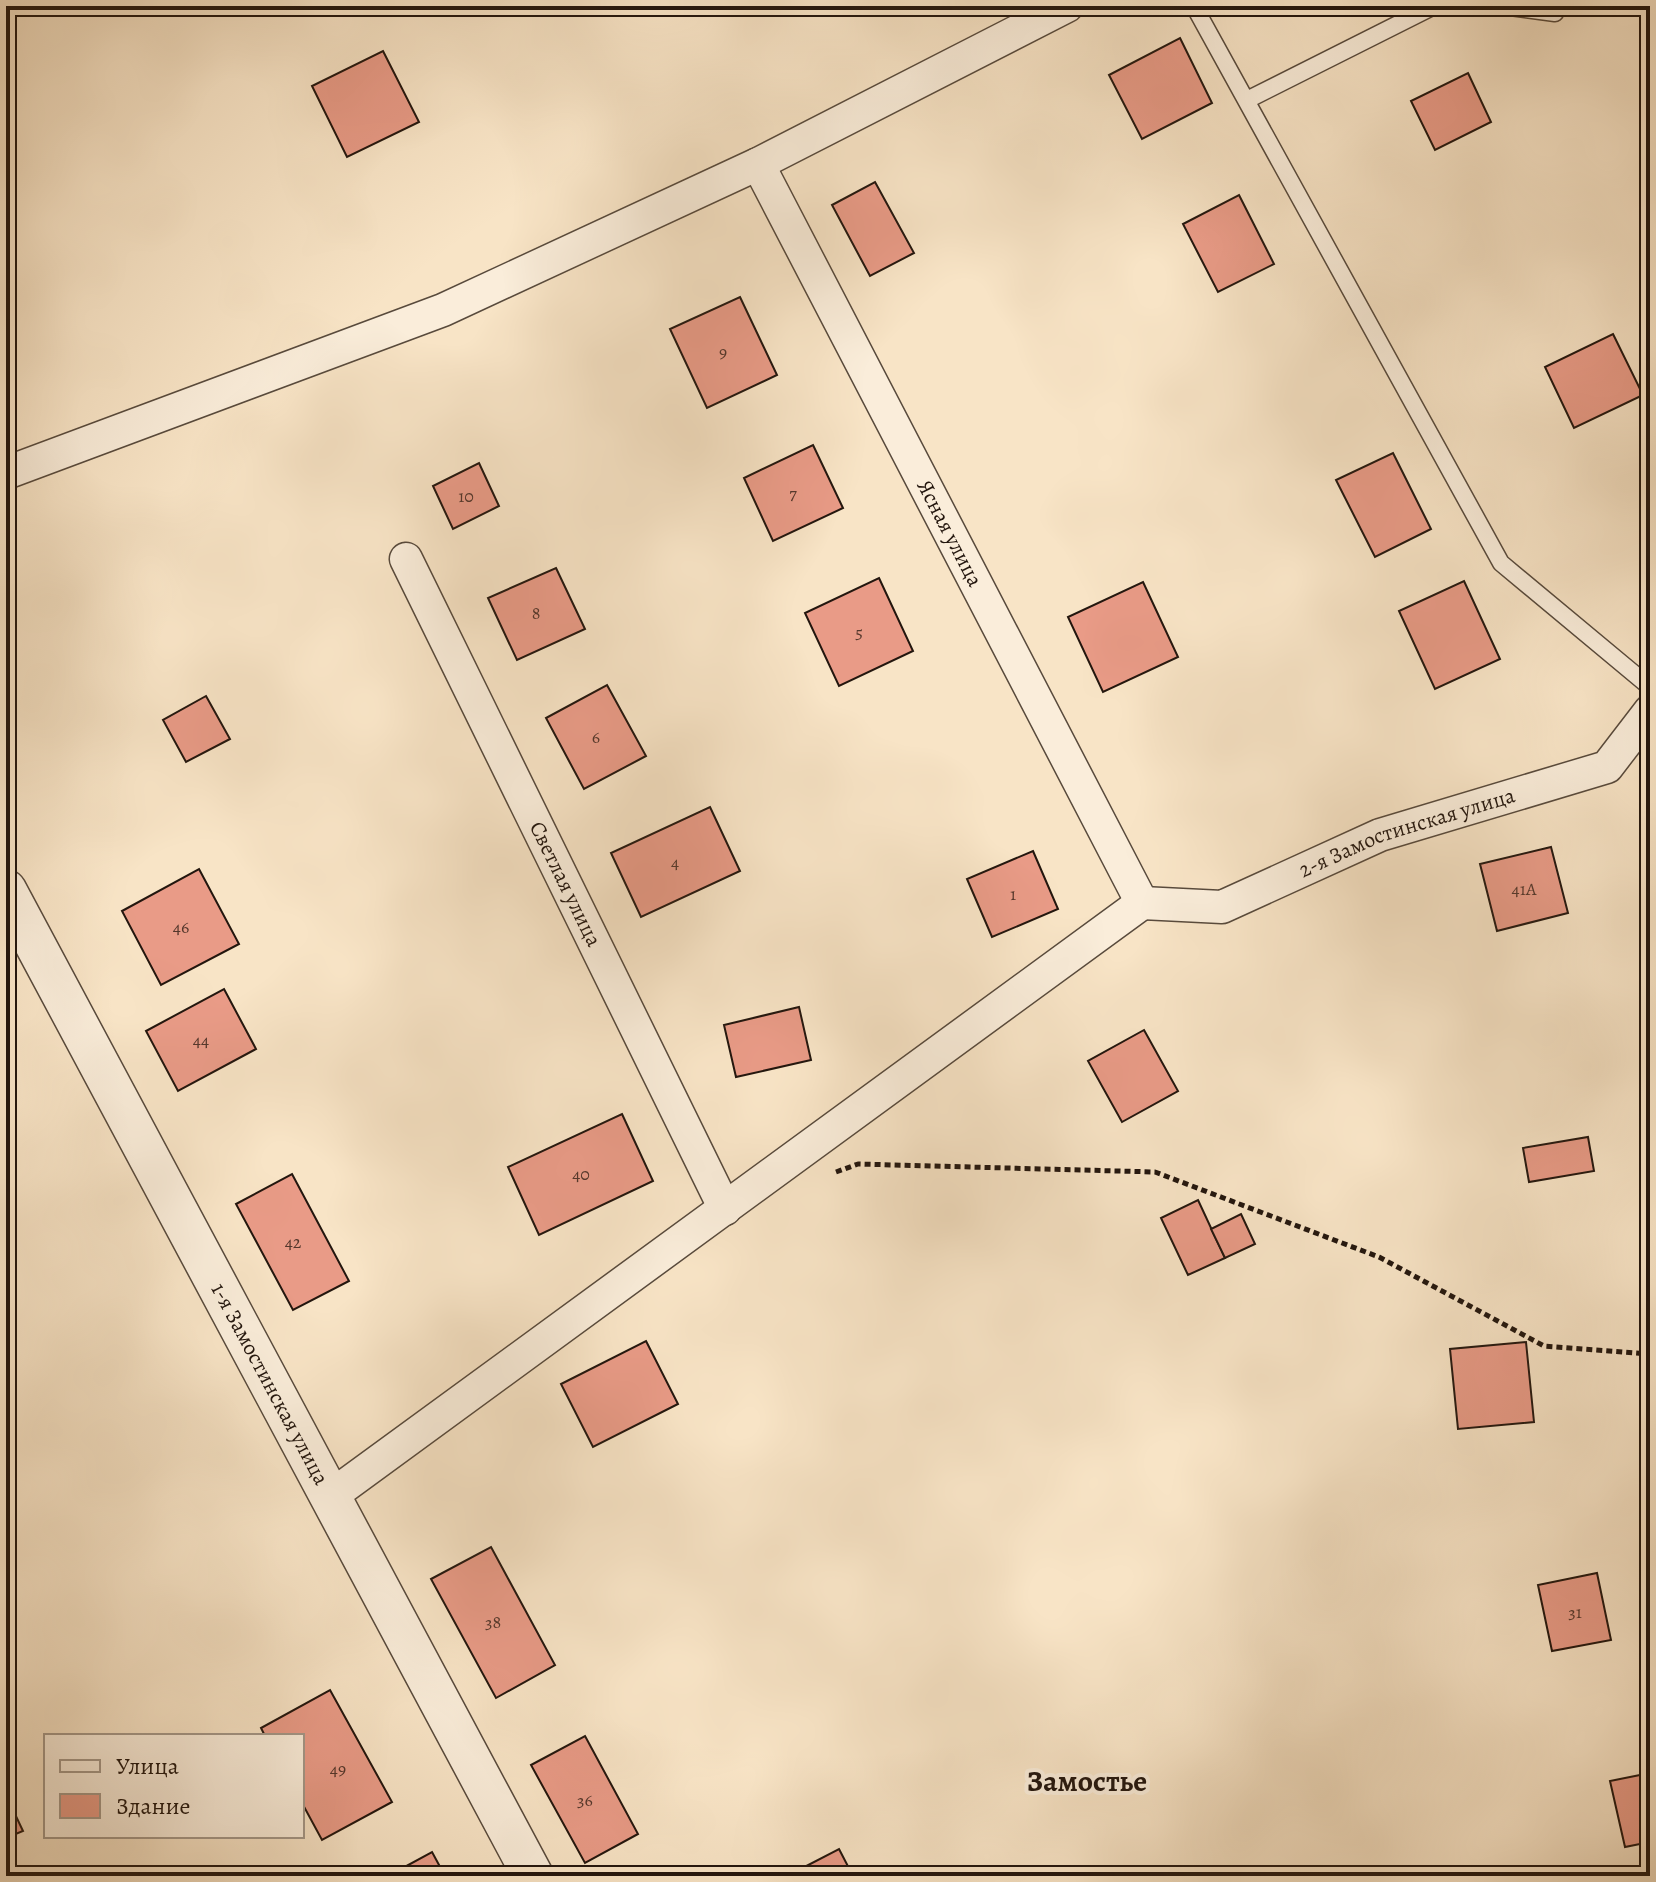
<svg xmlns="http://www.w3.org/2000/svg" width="1656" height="1882" font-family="Alegreya,serif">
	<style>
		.building { fill: #e99b87; stroke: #23160e; stroke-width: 2 }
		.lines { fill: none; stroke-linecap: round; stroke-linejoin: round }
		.service-casing { stroke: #584a3c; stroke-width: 19 }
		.minor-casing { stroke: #584a3c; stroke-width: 35 }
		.tertiary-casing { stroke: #584a3c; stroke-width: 43 }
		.path { stroke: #23160e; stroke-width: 5; stroke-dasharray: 6 4; stroke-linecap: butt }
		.service { stroke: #faedda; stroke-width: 16 }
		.minor { stroke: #faedda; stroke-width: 32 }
		.tertiary { stroke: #faedda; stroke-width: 40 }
		.labels { text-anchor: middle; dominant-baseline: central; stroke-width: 8; stroke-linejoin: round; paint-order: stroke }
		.number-label { font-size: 18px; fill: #54372c }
		.street-label { font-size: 22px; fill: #23160e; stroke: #faedda }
		.district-label { font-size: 30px; font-weight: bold; fill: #23160e; stroke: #faedda }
	</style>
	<rect width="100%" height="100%" fill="#f8e4c6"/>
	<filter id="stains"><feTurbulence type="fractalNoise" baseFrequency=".0025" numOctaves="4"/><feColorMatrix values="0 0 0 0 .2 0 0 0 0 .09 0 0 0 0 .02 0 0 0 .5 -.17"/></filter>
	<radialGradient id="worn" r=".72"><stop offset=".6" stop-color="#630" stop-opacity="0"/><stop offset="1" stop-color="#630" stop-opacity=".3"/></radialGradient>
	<g class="building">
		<polygon points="1650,27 1650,78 1642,28"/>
		<polygon points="1180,38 1212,103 1142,139 1109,75"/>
		<polygon points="383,51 419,122 347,157 312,86"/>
		<polygon points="1468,73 1491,122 1435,150 1411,101"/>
		<polygon points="875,182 914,253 870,276 832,205"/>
		<polygon points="1239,195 1274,264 1218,292 1183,224"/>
		<polygon points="740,297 777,375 707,408 670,329"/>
		<polygon points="1613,334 1643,395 1574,428 1545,367"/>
		<polygon points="813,445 843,508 773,541 744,478"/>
		<polygon points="1393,453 1431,529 1375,557 1336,480"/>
		<polygon points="479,463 499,506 453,529 433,486"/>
		<polygon points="556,568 585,629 517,660 488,598"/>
		<polygon points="879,578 913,651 839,686 805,613"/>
		<polygon points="1464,581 1500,659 1435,689 1399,611"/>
		<polygon points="1143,582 1178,657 1103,692 1068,617"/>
		<polygon points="607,685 646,756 584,789 546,718"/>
		<polygon points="206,696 230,739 186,762 163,720"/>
		<polygon points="710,807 740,871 641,917 611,853"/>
		<polygon points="1551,847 1568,913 1497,931 1480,864"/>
		<polygon points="1033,851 1058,909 992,937 967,879"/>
		<polygon points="199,869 239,944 161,985 122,911"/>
		<polygon points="224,989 256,1049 178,1091 146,1031"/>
		<polygon points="799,1007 811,1060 736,1077 724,1025"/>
		<polygon points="1144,1030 1178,1091 1122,1122 1088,1061"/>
		<polygon points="622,1114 653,1181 539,1235 508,1167"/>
		<polygon points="1588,1137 1594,1171 1529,1182 1523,1148"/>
		<polygon points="292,1174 349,1281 293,1310 236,1204"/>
		<polygon points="1198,1200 1225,1258 1188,1275 1161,1218"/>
		<polygon points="1241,1214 1255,1244 1225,1258 1211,1229"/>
		<polygon points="646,1341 678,1404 593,1447 561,1384"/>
		<polygon points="1526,1342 1534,1422 1458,1429 1450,1349"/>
		<polygon points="491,1547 555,1665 496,1698 431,1579"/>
		<polygon points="1597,1573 1611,1640 1552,1651 1538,1585"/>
		<polygon points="330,1690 392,1802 322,1840 302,1803 302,1736 265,1736 261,1728"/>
		<polygon points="585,1736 638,1834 585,1863 531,1765"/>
		<polygon points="1650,1773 1650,1842 1625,1847 1610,1781"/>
		<polygon points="6,1795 23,1831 6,1838"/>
		<polygon points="839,1849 853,1876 787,1876"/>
		<polygon points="432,1852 445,1876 388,1876"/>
	</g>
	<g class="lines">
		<g class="service-casing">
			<g id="service">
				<polyline points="1194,6 1501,563 1650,687"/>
				<polyline points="1503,6 1555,13"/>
				<polyline points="1247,100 1434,6"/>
			</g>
		</g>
		<g class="minor-casing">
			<g id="minor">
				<path id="s1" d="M758,164L1142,903"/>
				<polyline points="6,473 443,310 758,164 1067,6"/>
				<path id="s2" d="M406,559L725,1209"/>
				<path id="s3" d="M1142,903L1222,907L1380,835L1607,767L1650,711"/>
				<polyline points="331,1496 1142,903"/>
			</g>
		</g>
		<g class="tertiary-casing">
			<g id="tertiary">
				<path id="s4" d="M6,890L533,1876"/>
			</g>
		</g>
		<polyline class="path" points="836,1172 858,1164 1155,1172 1379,1257 1544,1346 1650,1354"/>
		<use href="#service" class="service"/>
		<use href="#minor" class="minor"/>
		<use href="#tertiary" class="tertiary"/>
	</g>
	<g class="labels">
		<g class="number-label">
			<text x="723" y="352">9</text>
			<text x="793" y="493">7</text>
			<text x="466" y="496">10</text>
			<text x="536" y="613">8</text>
			<text x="859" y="632">5</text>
			<text x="596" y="737">6</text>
			<text x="675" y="862">4</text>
			<text x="1524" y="889">41А</text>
			<text x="1013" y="894">1</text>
			<text x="181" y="927">46</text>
			<text x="201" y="1040">44</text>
			<text x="581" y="1174">40</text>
			<text x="293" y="1242">42</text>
			<text x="1575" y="1612">31</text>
			<text x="493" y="1622">38</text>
			<text x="338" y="1769">49</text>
			<text x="585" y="1800">36</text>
		</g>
		<g class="street-label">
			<text stroke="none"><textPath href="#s1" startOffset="416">Ясная улица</textPath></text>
			<text stroke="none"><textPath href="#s3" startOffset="280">2-я Замостинская улица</textPath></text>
			<text stroke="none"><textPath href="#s2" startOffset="362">Светлая улица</textPath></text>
			<text stroke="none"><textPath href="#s4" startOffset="560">1-я Замостинская улица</textPath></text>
		</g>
		<g class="district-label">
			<text x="1087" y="1781">Замостье</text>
		</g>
	</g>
	<rect width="1656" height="1882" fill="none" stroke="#f8e4c6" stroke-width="32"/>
	<rect x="8" y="8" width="1640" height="1866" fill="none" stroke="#23160e" stroke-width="4"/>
	<rect x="16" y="16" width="1624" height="1850" fill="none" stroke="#23160e" stroke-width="2"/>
	<rect x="44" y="1734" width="260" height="104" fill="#faedda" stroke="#a49788" stroke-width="2"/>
	<rect x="60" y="1760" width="40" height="12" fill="#faedda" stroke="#a49788" stroke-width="2"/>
	<text x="116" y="1774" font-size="24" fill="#23160e">Улица</text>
	<rect x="60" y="1794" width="40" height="24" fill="#e99b87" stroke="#a49788" stroke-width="2"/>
	<text x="116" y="1814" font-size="24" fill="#23160e">Здание</text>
	<rect width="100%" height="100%" filter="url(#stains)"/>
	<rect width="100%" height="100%" fill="url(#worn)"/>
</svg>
